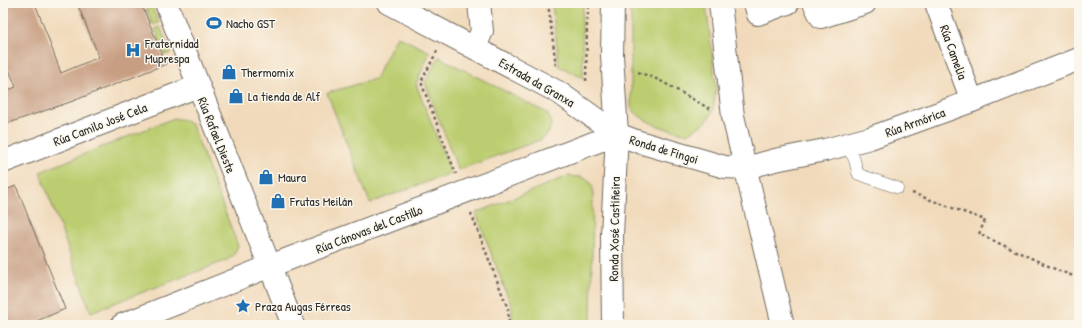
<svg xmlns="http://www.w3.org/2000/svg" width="1082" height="328" font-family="'Patrick Hand',sans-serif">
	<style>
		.green { fill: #bbcd70; stroke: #737c4e }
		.building { fill: #c89e82 }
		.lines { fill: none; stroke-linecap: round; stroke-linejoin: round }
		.lane-casing { stroke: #70685d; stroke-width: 12 }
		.street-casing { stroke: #70685d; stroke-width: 24 }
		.path { stroke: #70685d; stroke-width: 2.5; stroke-dasharray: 3 3; stroke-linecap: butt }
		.lane { stroke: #fff; stroke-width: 11 }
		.street { stroke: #fff; stroke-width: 22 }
		.labels { text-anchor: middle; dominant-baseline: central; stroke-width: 3; stroke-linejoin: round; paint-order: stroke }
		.poi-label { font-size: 13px; fill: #2b2b2b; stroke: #fbf7ec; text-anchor: start }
		.street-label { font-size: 13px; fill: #2b2b2b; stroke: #fbf7ec }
	</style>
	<rect width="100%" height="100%" fill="#fbf7ec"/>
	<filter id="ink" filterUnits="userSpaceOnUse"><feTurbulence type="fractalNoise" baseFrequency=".025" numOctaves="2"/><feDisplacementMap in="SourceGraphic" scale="8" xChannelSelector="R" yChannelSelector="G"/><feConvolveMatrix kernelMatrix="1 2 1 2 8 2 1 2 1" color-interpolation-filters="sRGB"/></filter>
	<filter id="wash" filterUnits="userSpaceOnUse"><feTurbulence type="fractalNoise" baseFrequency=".012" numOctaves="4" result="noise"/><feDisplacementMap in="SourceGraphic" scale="16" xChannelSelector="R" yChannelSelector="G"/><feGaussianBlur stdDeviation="0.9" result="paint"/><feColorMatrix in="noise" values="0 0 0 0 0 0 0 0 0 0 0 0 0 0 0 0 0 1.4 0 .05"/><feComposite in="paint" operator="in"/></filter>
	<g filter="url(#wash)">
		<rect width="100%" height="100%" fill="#f1dabb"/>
		<g class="green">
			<polygon points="144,3 150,3 159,23 153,25"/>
			<polygon points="552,3 584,3 582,14 583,78 559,66"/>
			<path d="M628,3H706L716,87L713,111L706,122L688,134C668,129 645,125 631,108V17Z"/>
			<polygon points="160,27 171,53 165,55 155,29"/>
			<polygon points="397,36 430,52 416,84 451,173 370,203 327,93 375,79"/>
			<polygon points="439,57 547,113 552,123 548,134 540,140 458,170 425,82"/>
			<polygon points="174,118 184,120 192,125 238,246 233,256 225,261 91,312 40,172"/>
			<polygon points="568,176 581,177 589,180 593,188 591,325 512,325 512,308 476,213"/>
		</g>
		<g id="blocks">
			<g class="building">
				<polygon points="3,3 35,3 61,73 99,57 77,3 141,3 166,64 73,101 3,125 3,92 16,87 3,55"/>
				<polygon points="16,186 65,309 27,325 3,325 3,191"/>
			</g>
		</g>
	</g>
	<g filter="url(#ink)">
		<use href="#blocks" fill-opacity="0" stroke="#70685d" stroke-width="1"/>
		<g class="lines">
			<g class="lane-casing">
				<polyline id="lane" points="845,145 854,158 858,174 898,188"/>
			</g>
			<g class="street-casing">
				<g id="street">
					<polyline points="166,3 293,325"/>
					<polyline points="389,3 558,92 617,134 639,142 725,167 746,168 775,160 825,150 870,138 972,101 1079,59"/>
					<polyline points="613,3 612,55 617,134 612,235 613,325"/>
					<polyline points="720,3 733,116 783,325"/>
					<polyline points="755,3 758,14 788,3"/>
					<polyline points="814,3 821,17 865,3"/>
					<polyline points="936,3 972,101"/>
					<polyline points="475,47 482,31 479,3"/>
					<polyline points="3,162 198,86"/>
					<polyline points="122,325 270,266 617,134"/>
				</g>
			</g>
			<g class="path">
				<polyline points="548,3 556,66"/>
				<polyline points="437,51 421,82 456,174"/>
				<polyline points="638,72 659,80 710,109"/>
				<polyline points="586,81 587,22 589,3"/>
				<polyline points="912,193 985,220 979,234 1057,270 1079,278"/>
				<polyline points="471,213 508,309 509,325"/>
			</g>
			<use href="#lane" class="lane"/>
			<use href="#street" class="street"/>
		</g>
	</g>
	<defs>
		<g id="stadium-bare" transform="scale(1.2)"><path d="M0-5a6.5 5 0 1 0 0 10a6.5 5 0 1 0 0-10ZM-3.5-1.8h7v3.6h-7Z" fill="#1f6fb2" stroke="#fbf7ec" stroke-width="2.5" paint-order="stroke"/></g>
		<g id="hospital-bare" transform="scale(1.2)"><path d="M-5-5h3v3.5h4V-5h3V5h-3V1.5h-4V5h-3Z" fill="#1f6fb2" stroke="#fbf7ec" stroke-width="2.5" paint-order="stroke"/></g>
		<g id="shop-bare" transform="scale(1.2)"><path d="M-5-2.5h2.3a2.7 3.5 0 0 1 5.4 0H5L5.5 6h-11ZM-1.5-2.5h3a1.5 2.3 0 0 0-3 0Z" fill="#1f6fb2" stroke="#fbf7ec" stroke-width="2.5" paint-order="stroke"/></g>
		<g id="sight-bare" transform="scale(1.2)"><path d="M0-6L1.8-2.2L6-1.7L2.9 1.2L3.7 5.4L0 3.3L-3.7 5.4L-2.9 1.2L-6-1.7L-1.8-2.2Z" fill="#1f6fb2" stroke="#fbf7ec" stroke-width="2.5" paint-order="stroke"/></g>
	</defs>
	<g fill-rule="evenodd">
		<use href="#stadium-bare" x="214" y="23"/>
		<use href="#hospital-bare" x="133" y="50"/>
		<use href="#shop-bare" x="229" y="72"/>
		<use href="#shop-bare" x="236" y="96"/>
		<use href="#shop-bare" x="266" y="177"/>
		<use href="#shop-bare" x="278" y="201"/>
		<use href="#sight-bare" x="243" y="306"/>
	</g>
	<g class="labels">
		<g class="poi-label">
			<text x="226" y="23">Nacho GST</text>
			<text x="145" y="43">Fraternidad<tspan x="145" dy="15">Muprespa</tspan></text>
			<text x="241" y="72">Thermomix</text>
			<text x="248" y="96">La tienda de Alf</text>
			<text x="278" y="177">Maura</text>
			<text x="290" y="201">Frutas Meilán</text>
			<text x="255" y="306">Praza Augas Férreas</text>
		</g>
		<g class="street-label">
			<text transform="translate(954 52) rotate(70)">Rúa Camelia</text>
			<text transform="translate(537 82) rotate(30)">Estrada da Granxa</text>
			<text transform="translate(915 122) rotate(-20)">Rúa Armórica</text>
			<text transform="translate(100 124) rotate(-21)">Rúa Camilo José Cela</text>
			<text transform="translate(217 135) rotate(68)">Rúa Rafael Dieste</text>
			<text transform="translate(664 149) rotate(17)">Ronda de Fingoi</text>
			<text transform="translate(369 229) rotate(-21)">Rúa Cánovas del Castillo</text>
			<text transform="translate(614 229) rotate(-89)">Ronda Xosé Castiñeira</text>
		</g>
	</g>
	<rect width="1082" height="328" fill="none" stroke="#fbf7ec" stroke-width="16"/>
</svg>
